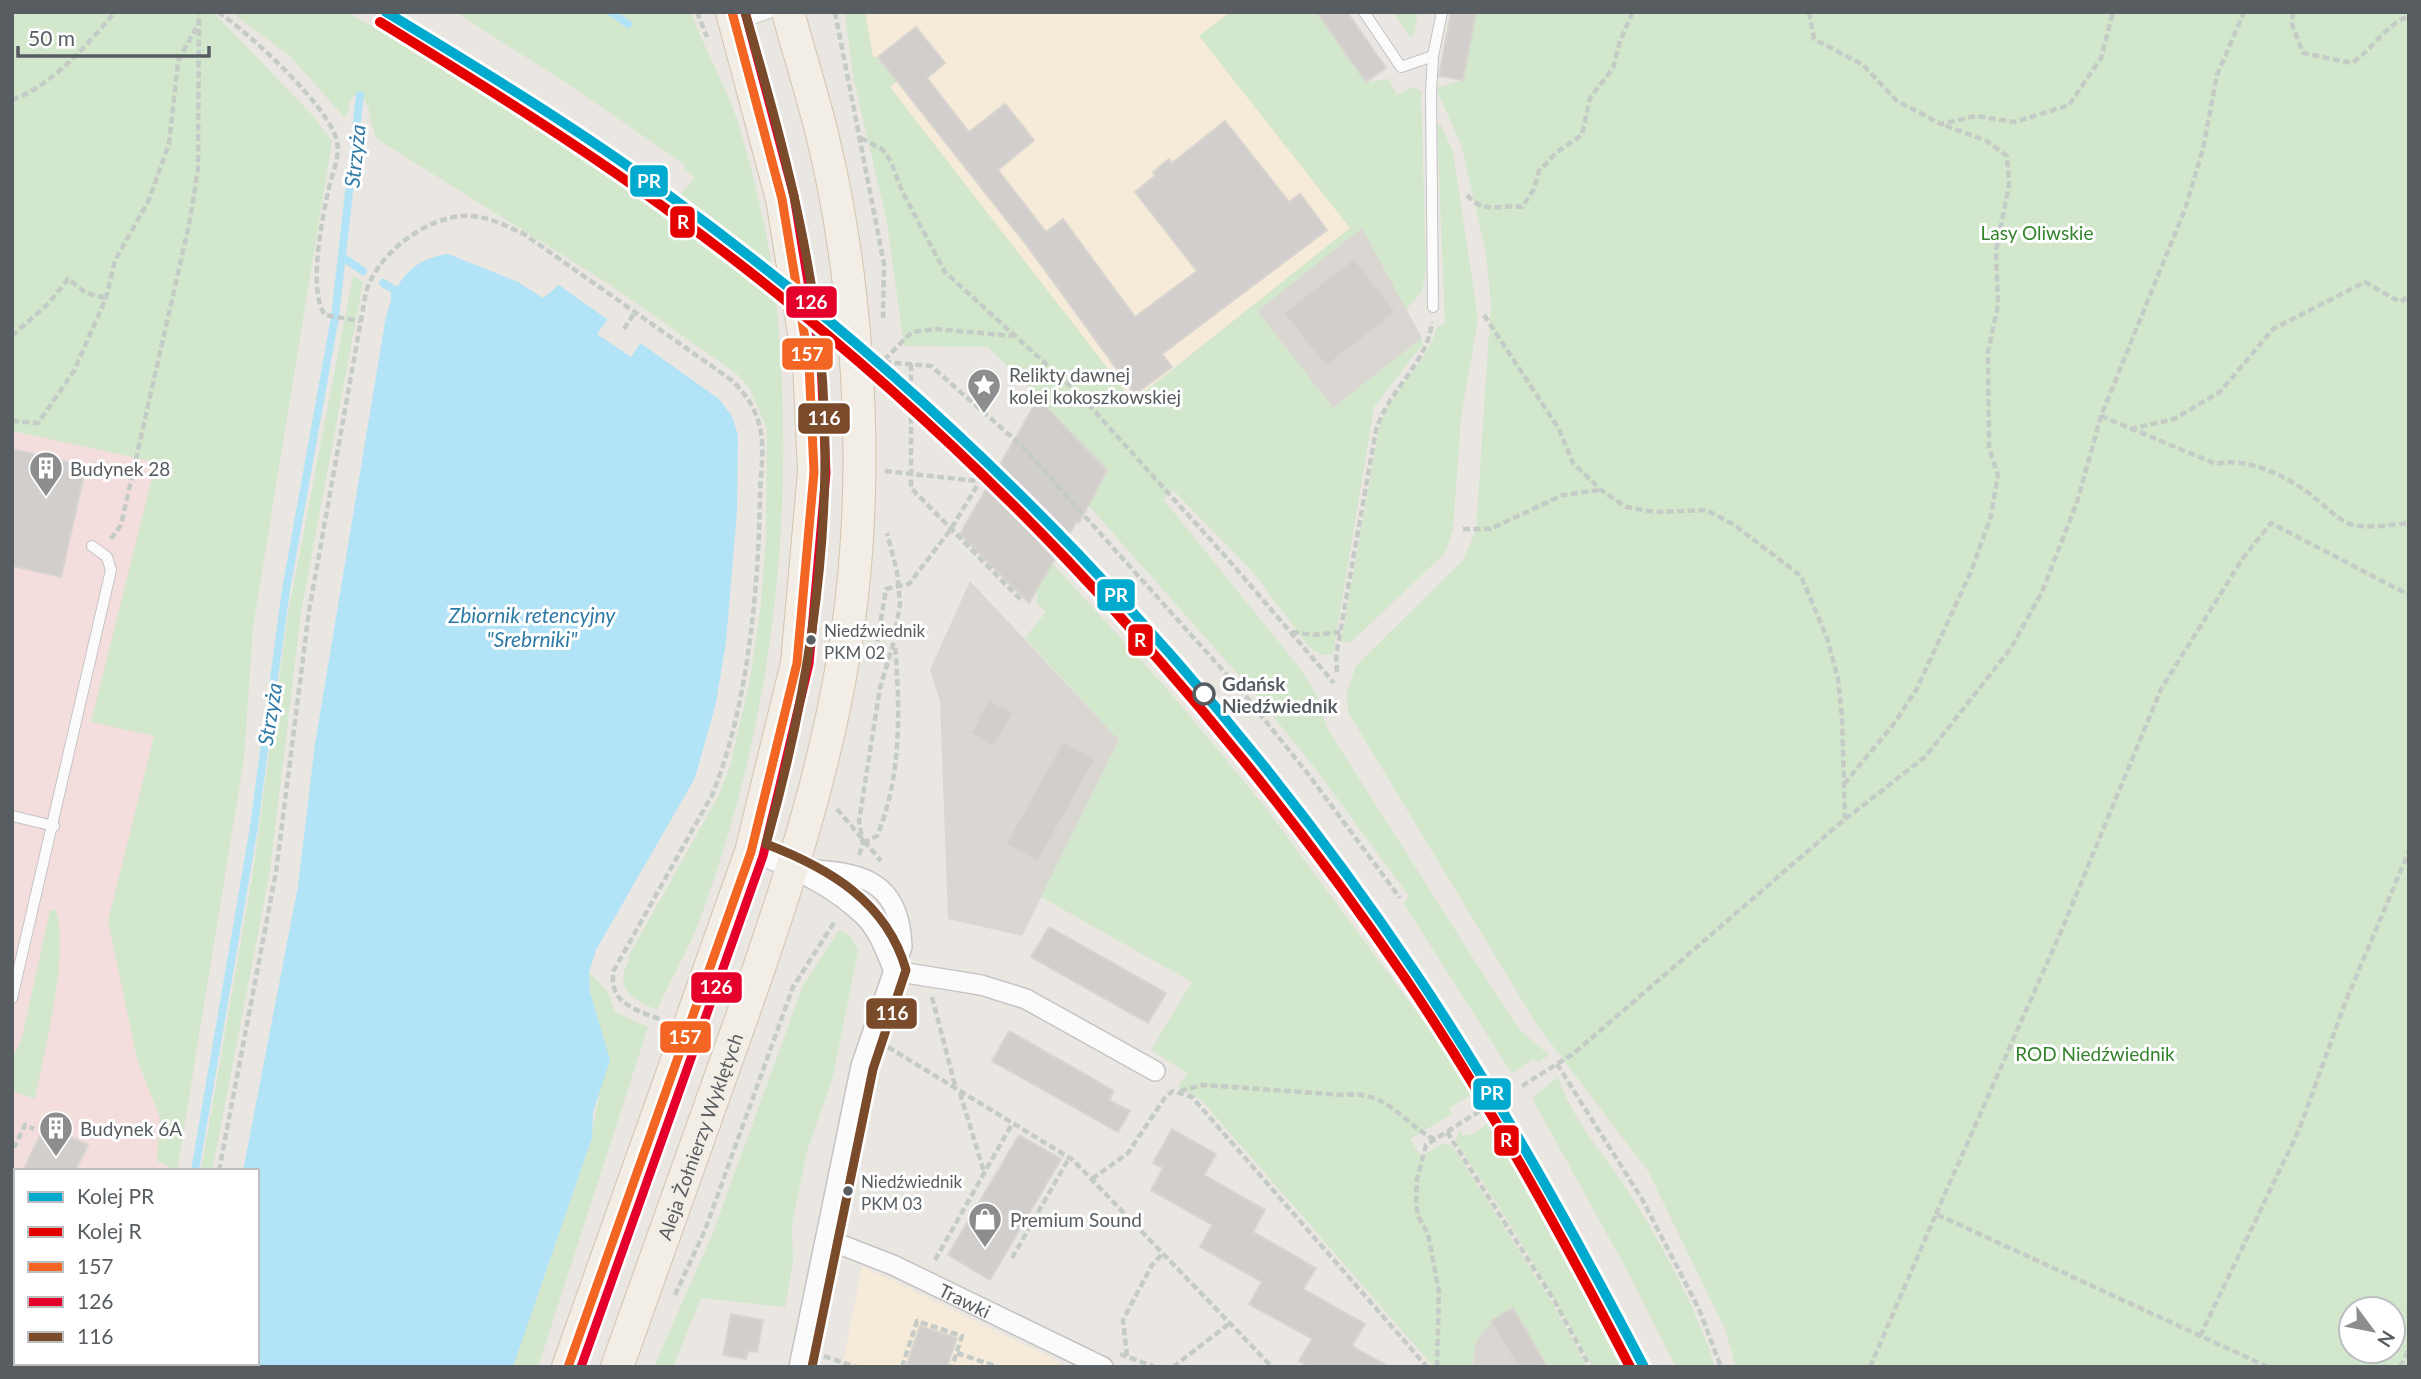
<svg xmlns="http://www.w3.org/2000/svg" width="2421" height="1379" font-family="Lato,sans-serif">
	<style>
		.commercial { fill: #f6ead9 }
		.industrial { fill: #dad7d3 }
		.medical { fill: #f4dedd }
		.green { fill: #d2e7cb; fill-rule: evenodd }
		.water { fill: #b3e3f6 }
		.pier { fill: #eae6e2 }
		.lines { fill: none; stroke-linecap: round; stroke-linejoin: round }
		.stream { stroke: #b3e3f6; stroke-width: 8 }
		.building { fill: #d1cecc; stroke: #d8d5d1; stroke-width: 2 }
		.lane-casing { stroke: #c5c3c3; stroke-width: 12 }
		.street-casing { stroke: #c5c3c3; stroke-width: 22 }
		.primary-casing { stroke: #d4c3ad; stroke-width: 34 }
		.path { stroke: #c5cbc6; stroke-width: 4.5; stroke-dasharray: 7 3.5; stroke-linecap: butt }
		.lane { stroke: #fcfbfb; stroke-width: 10 }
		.street { stroke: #fcfbfb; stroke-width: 19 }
		.primary { stroke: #f2ede5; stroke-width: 32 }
		.bus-1-casing { stroke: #fff; stroke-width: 14 }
		.bus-2-casing { stroke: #fff; stroke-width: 14 }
		.bus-3-casing { stroke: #fff; stroke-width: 14 }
		.bus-1 { stroke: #f26522; stroke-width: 9 }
		.bus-2 { stroke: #e4002b; stroke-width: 9 }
		.bus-3 { stroke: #7a4b2a; stroke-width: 9 }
		.rail-1-casing { stroke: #fff; stroke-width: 16 }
		.rail-2-casing { stroke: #fff; stroke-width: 16 }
		.rail-1 { stroke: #00a9ce; stroke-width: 10 }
		.rail-2 { stroke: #e50000; stroke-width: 10 }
		.bus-dot { fill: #585d61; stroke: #fff; stroke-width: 2.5 }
		.stop-dot { fill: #fff; stroke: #585d61; stroke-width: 3.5 }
		.labels { text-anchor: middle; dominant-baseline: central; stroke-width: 6; stroke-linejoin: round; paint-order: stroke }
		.bus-label { font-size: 17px; fill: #585d61; stroke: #fff; text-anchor: start }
		.park-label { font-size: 19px; fill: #35842d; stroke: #fff }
		.poi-label { font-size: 19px; fill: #585d61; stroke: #fff; text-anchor: start }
		.stop-label { font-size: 19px; font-weight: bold; fill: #585d61; stroke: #fff; text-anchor: start }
		.street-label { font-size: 19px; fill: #585d61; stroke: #fff }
		.water-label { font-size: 21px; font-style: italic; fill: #2f7aa6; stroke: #fff }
		.line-badge { stroke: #fff; stroke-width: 2.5 }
		.badge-label { font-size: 19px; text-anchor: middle; font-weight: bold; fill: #fff }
	</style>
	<rect width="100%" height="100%" fill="#eae6e2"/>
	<g class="commercial">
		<polygon points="865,12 1230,12 1200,36 1350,228 1132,401 890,87 897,81 873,58"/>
		<polygon points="862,1266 1060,1362 1057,1367 842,1367"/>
	</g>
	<g class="industrial">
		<polygon points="1362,227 1422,338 1333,408 1257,311"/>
		<polygon points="970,581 1119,740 1022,936 948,919 940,701 930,670"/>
		<polygon points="1513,1308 1547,1367 1473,1367 1474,1347 1484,1325"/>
	</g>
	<polygon class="medical" points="12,431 157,462 145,512 155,736 244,758 177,1171 16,1171 16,1363 136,1363 135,1367 12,1367"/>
	<g class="green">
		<polygon points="12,12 213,12 314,117 332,141 253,627 244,758 177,1171 157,1161 160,1118 137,1059 108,921 154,736 91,722 156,462 12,431"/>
		<path d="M231,12H347L466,79L653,204L656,202L667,210L695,178L683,168L685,165L571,86L455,12H691C706,55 732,95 743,139C757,191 771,247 776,300C797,512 773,729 696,929C685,956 669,982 657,1010C631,999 613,987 630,959L628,957L719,795L731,763L750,679L761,604L766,542L767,429L749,387L737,374L609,284L377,139C368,123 374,108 360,95H355L349,102V110L344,117L290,56Z"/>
		<polygon points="845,12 865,12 873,57 878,57 897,81 890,87 1133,401 1350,228 1199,36 1230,12 1317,12 1366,82 1389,79 1397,95 1413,87 1421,91 1426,270 1422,292 1406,309 1362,228 1257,311 1333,408 1422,338 1422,345 1374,407 1333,654 1323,655 1310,648 1253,572 1173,490 1163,499 1299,667 1316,694 1327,728 1492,988 1520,1030 1549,1055 1539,1062 1533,1059 1513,1073 1509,1069 1404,904 1409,896 1315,768 1251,689 1088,505 1039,397 988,347 904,346 887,222 853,76"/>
		<polygon points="1393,12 1418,12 1414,35 1410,37"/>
		<path d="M1476,12H2409V1367H1736L1725,1329L1648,1171L1537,1025L1348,712L1347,692L1356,666L1463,560L1476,531L1491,304L1486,254L1462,147L1436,88L1463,80ZM2351,1309H2393V1351H2351Z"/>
		<path d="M1437,125H1441L1453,152L1478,319L1461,417L1453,530L1445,553L1351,642L1341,643L1380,423C1394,388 1427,363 1437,327L1445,324Z"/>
		<polygon points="353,276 363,282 301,612 270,871 212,1171 201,1171 253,872 288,614"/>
		<path d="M1052,563L1169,691L1265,807L1476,1092L1449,1108L1452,1114L1410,1139L1421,1156L1444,1143L1453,1147L1550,1299L1587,1367H1547L1512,1309C1489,1323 1471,1336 1473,1367H1434L1201,1100L1178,1086L1188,1074L1151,1050L1192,982L1041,897L1119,740L1025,638L1046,612L1037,604V589Z"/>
		<path d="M50,910H56C70,953 44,1052 35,1099L12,1091V1058L22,1038Z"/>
		<polygon points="839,930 851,937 858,951 833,1076 807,1151 792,1224 793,1262 785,1307 701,1298 673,1367 654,1367 712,1235 803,986"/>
		<path d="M589,972L607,991L615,1012L648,1027L538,1367H513L592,1138C593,1121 598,1105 600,1089C604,1050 591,1010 589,972Z"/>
		<path d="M1558,1077C1573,1123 1608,1158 1633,1199C1665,1250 1697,1310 1715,1367H1676L1629,1274L1532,1098Z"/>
		<polygon points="1487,1124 1492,1124 1534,1190 1628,1367 1593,1367 1514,1230 1458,1145 1456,1139 1460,1130 1463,1136 1473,1134"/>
	</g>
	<path class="water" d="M448,254L518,282L543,298L559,285L719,399L732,416L738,435L737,512L726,642L716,703L695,778L596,950L589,972L590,992L610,1060L593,1113L592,1138L513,1367H200L201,1363H257V1171H243L298,886L315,744L385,322C393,285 409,259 448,254Z"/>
	<polygon class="pier" points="608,319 641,342 631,357 597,334"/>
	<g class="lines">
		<g class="stream">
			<polyline points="611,12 628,24"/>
			<polyline points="344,258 363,271"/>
			<polyline points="383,283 395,290 395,300"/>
			<polyline points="195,1171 253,833 286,590 335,317 360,95"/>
			<polyline points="145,1367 147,1363"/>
		</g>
	</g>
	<g class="building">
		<polygon points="1317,12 1347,12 1386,68 1366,82"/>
		<polygon points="1451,12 1476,12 1463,80 1439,76"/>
		<polygon points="916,27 945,63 927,78 969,132 1005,104 1034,140 998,170 1046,232 1063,219 1135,317 1197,271 1135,192 1155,176 1153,172 1169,159 1172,163 1225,121 1289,202 1300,194 1327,230 1162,354 1172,367 1135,394 1028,247 878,57"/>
		<polygon points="1354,259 1395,312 1326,366 1284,313"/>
		<polygon points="1038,399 1107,470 1079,523 1077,521 1029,603 960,534"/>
		<polygon points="12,449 86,466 61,577 12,566"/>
		<polygon points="989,700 1013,713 994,746 971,733"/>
		<polygon points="1063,742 1095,759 1038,861 1006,844"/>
		<polygon points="1049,927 1166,993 1148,1023 1031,957"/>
		<polygon points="1009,1031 1114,1091 1109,1100 1130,1111 1118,1132 992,1061"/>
		<polygon points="45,1125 88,1145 75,1171 23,1171"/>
		<polygon points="1172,1129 1216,1154 1204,1175 1265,1210 1253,1232 1316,1268 1303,1289 1365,1324 1352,1346 1389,1367 1310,1367 1299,1361 1312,1339 1249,1304 1262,1282 1200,1247 1212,1225 1151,1190 1163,1168 1153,1163"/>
		<polygon points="1019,1135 1061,1159 990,1280 948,1255"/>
		<polygon points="1513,1308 1547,1367 1518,1367 1491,1321"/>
		<polygon points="731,1314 763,1320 757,1352 748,1351 746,1359 723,1355"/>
		<polygon points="920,1326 957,1338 947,1367 906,1367"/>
	</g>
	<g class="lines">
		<g class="lane-casing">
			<g id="lane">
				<polyline points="1364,12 1401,67 1433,56 1442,12"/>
				<polyline points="739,24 771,12"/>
				<polyline points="1433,307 1431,92 1433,56"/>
				<polyline points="12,816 54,826"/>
				<polyline points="12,998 111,570 107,557 92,546"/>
			</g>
		</g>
		<g class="street-casing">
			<g id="street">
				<path d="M751,852C791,866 832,885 863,915C879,930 886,952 894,971"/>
				<path d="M795,868C853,873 900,873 902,947L861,1066L799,1367"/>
				<polyline points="894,971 981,985 1026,999 1155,1071"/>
				<path id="s1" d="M826,1239L893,1265L1103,1367"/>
			</g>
		</g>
		<g class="primary-casing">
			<g id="primary">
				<polyline points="568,1367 751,852 797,663 814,472 809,363 782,199 732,12"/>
				<path id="s2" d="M617,1367C656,1259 694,1150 733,1042C790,883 844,723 856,553C866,421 854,263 822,134C812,93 799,53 788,12"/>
			</g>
		</g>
		<g class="path">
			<path d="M218,12C248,32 329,106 337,141C340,156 334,169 330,183C323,214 307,289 325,315L360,321"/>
			<polyline points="697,12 707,37"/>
			<polyline points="835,12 884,264 883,318"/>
			<polyline points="1809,12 1814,39 1863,65 1897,101 1941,124 1976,116 2015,122 2069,105 2101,58 2113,12"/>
			<path d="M2293,12L2292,24L2303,53L2352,63C2374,48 2386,24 2409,16"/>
			<path d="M12,100C53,85 87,45 115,12"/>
			<polyline points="861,138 883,150 891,162 902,191 945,272 1079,394 1226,557 1334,683"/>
			<path d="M1467,195C1484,215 1500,204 1522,207L1534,189L1539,171L1557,152L1582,135L1590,98L1613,68L1620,41L1633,12"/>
			<polyline points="1484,315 1559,429 1573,463 1601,490 1626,507 1655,512 1706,510 1733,524 1801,576 1827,638 1838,679 1842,717 1845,819"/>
			<polyline points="624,329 635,312"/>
			<polyline points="12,336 49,303 68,279 86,293 106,298"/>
			<polyline points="884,360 912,332 936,329 1014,336"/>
			<polyline points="884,362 931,366 1022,446 1244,694 1308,774 1400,898"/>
			<polyline points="911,364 911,488 1023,602"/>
			<path d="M2101,416L2216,464C2248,456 2291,478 2315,498C2325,506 2338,520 2350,524C2368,529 2390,525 2409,523"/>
			<polyline points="12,421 38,423 74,371 106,298 115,260 148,202 169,144 178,61 196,28"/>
			<polyline points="2130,429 2174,419 2220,392 2273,329 2365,282 2400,302 2409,296"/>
			<polyline points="885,471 986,482 998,498 1023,516 1208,723 1272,801 1365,928"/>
			<polyline points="1463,529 1490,529 1563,495 1600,490"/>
			<polyline points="111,539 121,525 190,220 198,169 199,12"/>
			<polyline points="1292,632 1314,635 1340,632"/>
			<polyline points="874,662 886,589 909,584 951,529 980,481"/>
			<path d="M1337,672L1336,656L1376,430C1389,389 1428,362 1432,322"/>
			<polyline points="1844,784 1893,725 1916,690 1971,572 1991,516 1998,475 1989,448 1988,352 1998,305 1996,251 2009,185 2007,156 1987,141 1941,124"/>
			<polyline points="837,809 881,861"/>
			<path d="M863,843L877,836C902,776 900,709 895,645"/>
			<polyline points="859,855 863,843 859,821 880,688 894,641 900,604 897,571 887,533"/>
			<polyline points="932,997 956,1089"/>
			<polyline points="888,1047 1073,1160 1272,1367"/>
			<polyline points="1557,1064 1642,1199 1699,1309 1721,1367"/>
			<polyline points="1522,1086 1573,1054 1838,825 1926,756 2011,648 2042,592 2077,502 2101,416 2185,209 2203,149 2217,75 2244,12"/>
			<path d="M1180,1091L1202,1085L1344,1095C1387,1090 1399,1120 1435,1140"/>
			<polyline points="960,1093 984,1172"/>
			<polyline points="1447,1132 1554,1300 1590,1367"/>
			<polyline points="12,1145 15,1146 25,1125 34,1129"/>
			<path d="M219,1171L276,872L309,611L366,292C377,255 422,220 461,216C484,214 504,225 524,234L730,379C746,393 758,412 761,433C764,452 761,473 760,492C759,586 748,708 712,795L614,970C607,1003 636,1010 662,1020"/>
			<polyline points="1092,1179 1128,1153 1166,1096 1173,1091 1192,1097 1427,1367"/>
			<polyline points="1936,1214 2062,929 2161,689 2243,558 2271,523 2409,595"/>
			<polyline points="1012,1258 1069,1158"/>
			<polyline points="935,1260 1012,1124"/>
			<polyline points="675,1295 705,1230 793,987 835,921"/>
			<polyline points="2200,1336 2299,1130 2345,1003 2409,851"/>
			<polyline points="957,1353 998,1367"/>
			<polyline points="1120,1354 1155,1367"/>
			<polyline points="824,1356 856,1367"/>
			<polyline points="1127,1356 1123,1320 1152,1265 1163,1253"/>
			<polyline points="171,1367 172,1363"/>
			<polyline points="902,1367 917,1321 962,1336 952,1367"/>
			<polyline points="1173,1367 1230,1323"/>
			<polyline points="1437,1367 1439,1292 1428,1234 1418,1216 1416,1203 1417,1179 1426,1145 1486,1107"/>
			<polyline points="1870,1367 1936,1214 2268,1367"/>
			<polyline points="2400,1367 2409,1349"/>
		</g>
		<use href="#lane" class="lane"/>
		<use href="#street" class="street"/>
		<use href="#primary" class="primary"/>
		<g class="bus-1-casing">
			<polyline id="bus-1" points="568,1367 751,852 797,663 814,472 809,363 782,199 732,12"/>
		</g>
		<g class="bus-2-casing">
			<polyline id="bus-2" points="581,1367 763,856 809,664 826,473 821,362 794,196 745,12"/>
		</g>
		<g class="bus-3-casing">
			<path id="bus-3" d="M745,12C774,112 802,213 816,316C840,493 814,674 766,844C829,868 887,902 906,970L873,1069L812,1367"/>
		</g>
		<use href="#bus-1" class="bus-1"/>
		<use href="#bus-2" class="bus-2"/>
		<use href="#bus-3" class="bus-3"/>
		<g class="rail-1-casing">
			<path id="rail-1" d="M386,12C483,71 580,130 671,197C961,409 1217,676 1417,975C1501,1101 1574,1233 1644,1367"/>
		</g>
		<g class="rail-2-casing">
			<path id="rail-2" d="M380,22C476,81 571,140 662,206C952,415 1204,683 1405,978C1489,1102 1561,1234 1630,1367"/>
		</g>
		<use href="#rail-1" class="rail-1"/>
		<use href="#rail-2" class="rail-2"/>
	</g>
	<defs>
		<g id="sight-pin" transform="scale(1.75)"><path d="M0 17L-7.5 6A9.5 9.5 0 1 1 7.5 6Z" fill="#8b8d8e" stroke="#fff"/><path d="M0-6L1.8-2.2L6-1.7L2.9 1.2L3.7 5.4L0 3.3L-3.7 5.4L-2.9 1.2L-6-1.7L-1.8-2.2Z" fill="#fff"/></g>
		<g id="building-pin" transform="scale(1.75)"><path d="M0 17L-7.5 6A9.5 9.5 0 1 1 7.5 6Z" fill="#8b8d8e" stroke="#fff"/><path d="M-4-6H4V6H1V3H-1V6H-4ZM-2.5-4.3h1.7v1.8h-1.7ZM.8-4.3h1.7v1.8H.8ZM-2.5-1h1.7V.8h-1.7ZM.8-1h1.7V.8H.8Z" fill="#fff"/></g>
		<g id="shop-pin" transform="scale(1.75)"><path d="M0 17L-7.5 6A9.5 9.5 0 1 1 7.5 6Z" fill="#8b8d8e" stroke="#fff"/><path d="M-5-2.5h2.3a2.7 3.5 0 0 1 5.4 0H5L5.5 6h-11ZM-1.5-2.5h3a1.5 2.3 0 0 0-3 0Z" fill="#fff"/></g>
	</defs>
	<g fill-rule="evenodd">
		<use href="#sight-pin" x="984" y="385"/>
		<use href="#building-pin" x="46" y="468"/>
		<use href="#building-pin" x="56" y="1128"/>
		<use href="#shop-pin" x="985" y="1219"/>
	</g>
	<g class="bus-dot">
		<circle cx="811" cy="640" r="6"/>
		<circle cx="848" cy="1191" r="6"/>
	</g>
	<circle class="stop-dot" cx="1204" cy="694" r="10"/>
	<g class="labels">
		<g class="bus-label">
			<text x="824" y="630">Niedźwiednik<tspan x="824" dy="22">PKM 02</tspan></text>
			<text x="861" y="1181">Niedźwiednik<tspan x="861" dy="22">PKM 03</tspan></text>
		</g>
		<g class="park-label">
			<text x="2037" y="232">Lasy Oliwskie</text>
			<text x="2095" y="1053">ROD Niedźwiednik</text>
		</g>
		<g class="poi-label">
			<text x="1009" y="374">Relikty dawnej<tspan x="1009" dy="22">kolei kokoszkowskiej</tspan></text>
			<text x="70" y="468">Budynek 28</text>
			<text x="80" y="1128">Budynek 6A</text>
			<text x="1010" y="1219">Premium Sound</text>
		</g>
		<g class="stop-label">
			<text x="1222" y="683">Gdańsk<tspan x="1222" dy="22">Niedźwiednik</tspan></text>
		</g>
		<g class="street-label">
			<text stroke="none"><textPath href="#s2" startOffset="245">Aleja Żołnierzy Wyklętych</textPath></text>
			<text stroke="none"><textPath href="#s1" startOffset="152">Trawki</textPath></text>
		</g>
		<g class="water-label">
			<text transform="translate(354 156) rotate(-84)">Strzyża</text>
			<text x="532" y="614">Zbiornik retencyjny<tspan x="532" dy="24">"Srebrniki"</tspan></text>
			<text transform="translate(269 714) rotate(-81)">Strzyża</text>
		</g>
	</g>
	<g class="line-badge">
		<rect x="629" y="164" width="40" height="34" rx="7" fill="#00a9ce"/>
		<rect x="669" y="205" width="27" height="34" rx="7" fill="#e50000"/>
		<rect x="785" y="285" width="53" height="34" rx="7" fill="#e4002b"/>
		<rect x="781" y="337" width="53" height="34" rx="7" fill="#f26522"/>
		<rect x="797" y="402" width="54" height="33" rx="7" fill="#7a4b2a"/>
		<rect x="1096" y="578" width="40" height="34" rx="7" fill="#00a9ce"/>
		<rect x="1127" y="623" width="27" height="34" rx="7" fill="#e50000"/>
		<rect x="690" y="971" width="53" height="33" rx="7" fill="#e4002b"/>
		<rect x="865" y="997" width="53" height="33" rx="7" fill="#7a4b2a"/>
		<rect x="659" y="1020" width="53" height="34" rx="7" fill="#f26522"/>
		<rect x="1472" y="1077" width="40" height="34" rx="7" fill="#00a9ce"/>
		<rect x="1493" y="1124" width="27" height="33" rx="7" fill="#e50000"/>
	</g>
	<g class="badge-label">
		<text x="649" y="188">PR</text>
		<text x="683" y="229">R</text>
		<text x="811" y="309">126</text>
		<text x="807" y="361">157</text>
		<text x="824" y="425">116</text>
		<text x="1116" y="602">PR</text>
		<text x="1140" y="647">R</text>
		<text x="716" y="994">126</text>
		<text x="892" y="1020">116</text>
		<text x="685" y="1044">157</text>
		<text x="1492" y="1100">PR</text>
		<text x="1506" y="1147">R</text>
	</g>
	<rect width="2421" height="1379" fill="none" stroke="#585d61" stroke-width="28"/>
	<rect x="14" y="1169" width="245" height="196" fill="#ffffff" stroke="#bcbec0" stroke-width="2"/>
	<rect x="28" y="1192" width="35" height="10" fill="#00a9ce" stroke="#bcbec0" stroke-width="2"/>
	<text x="77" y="1204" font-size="21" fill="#585d61">Kolej PR</text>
	<rect x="28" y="1227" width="35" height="10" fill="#e50000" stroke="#bcbec0" stroke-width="2"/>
	<text x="77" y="1239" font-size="21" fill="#585d61">Kolej R</text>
	<rect x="28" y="1262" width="35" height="10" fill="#f26522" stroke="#bcbec0" stroke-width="2"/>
	<text x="77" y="1274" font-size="21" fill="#585d61">157</text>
	<rect x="28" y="1297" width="35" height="10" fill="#e4002b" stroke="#bcbec0" stroke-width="2"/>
	<text x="77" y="1309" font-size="21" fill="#585d61">126</text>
	<rect x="28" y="1332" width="35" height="10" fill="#7a4b2a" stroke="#bcbec0" stroke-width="2"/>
	<text x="77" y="1344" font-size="21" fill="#585d61">116</text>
	<g transform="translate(2372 1330) rotate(122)"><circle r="33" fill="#ffffff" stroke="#bcbec0" stroke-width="2"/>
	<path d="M0-5L12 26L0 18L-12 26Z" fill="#8b8d8e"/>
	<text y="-10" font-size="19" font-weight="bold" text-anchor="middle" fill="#585d61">N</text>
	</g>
	<path d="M18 46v10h191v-10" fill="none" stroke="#585d61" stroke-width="3.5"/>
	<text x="28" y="46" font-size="21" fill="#585d61" stroke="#ffffff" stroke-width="5" paint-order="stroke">50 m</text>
</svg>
